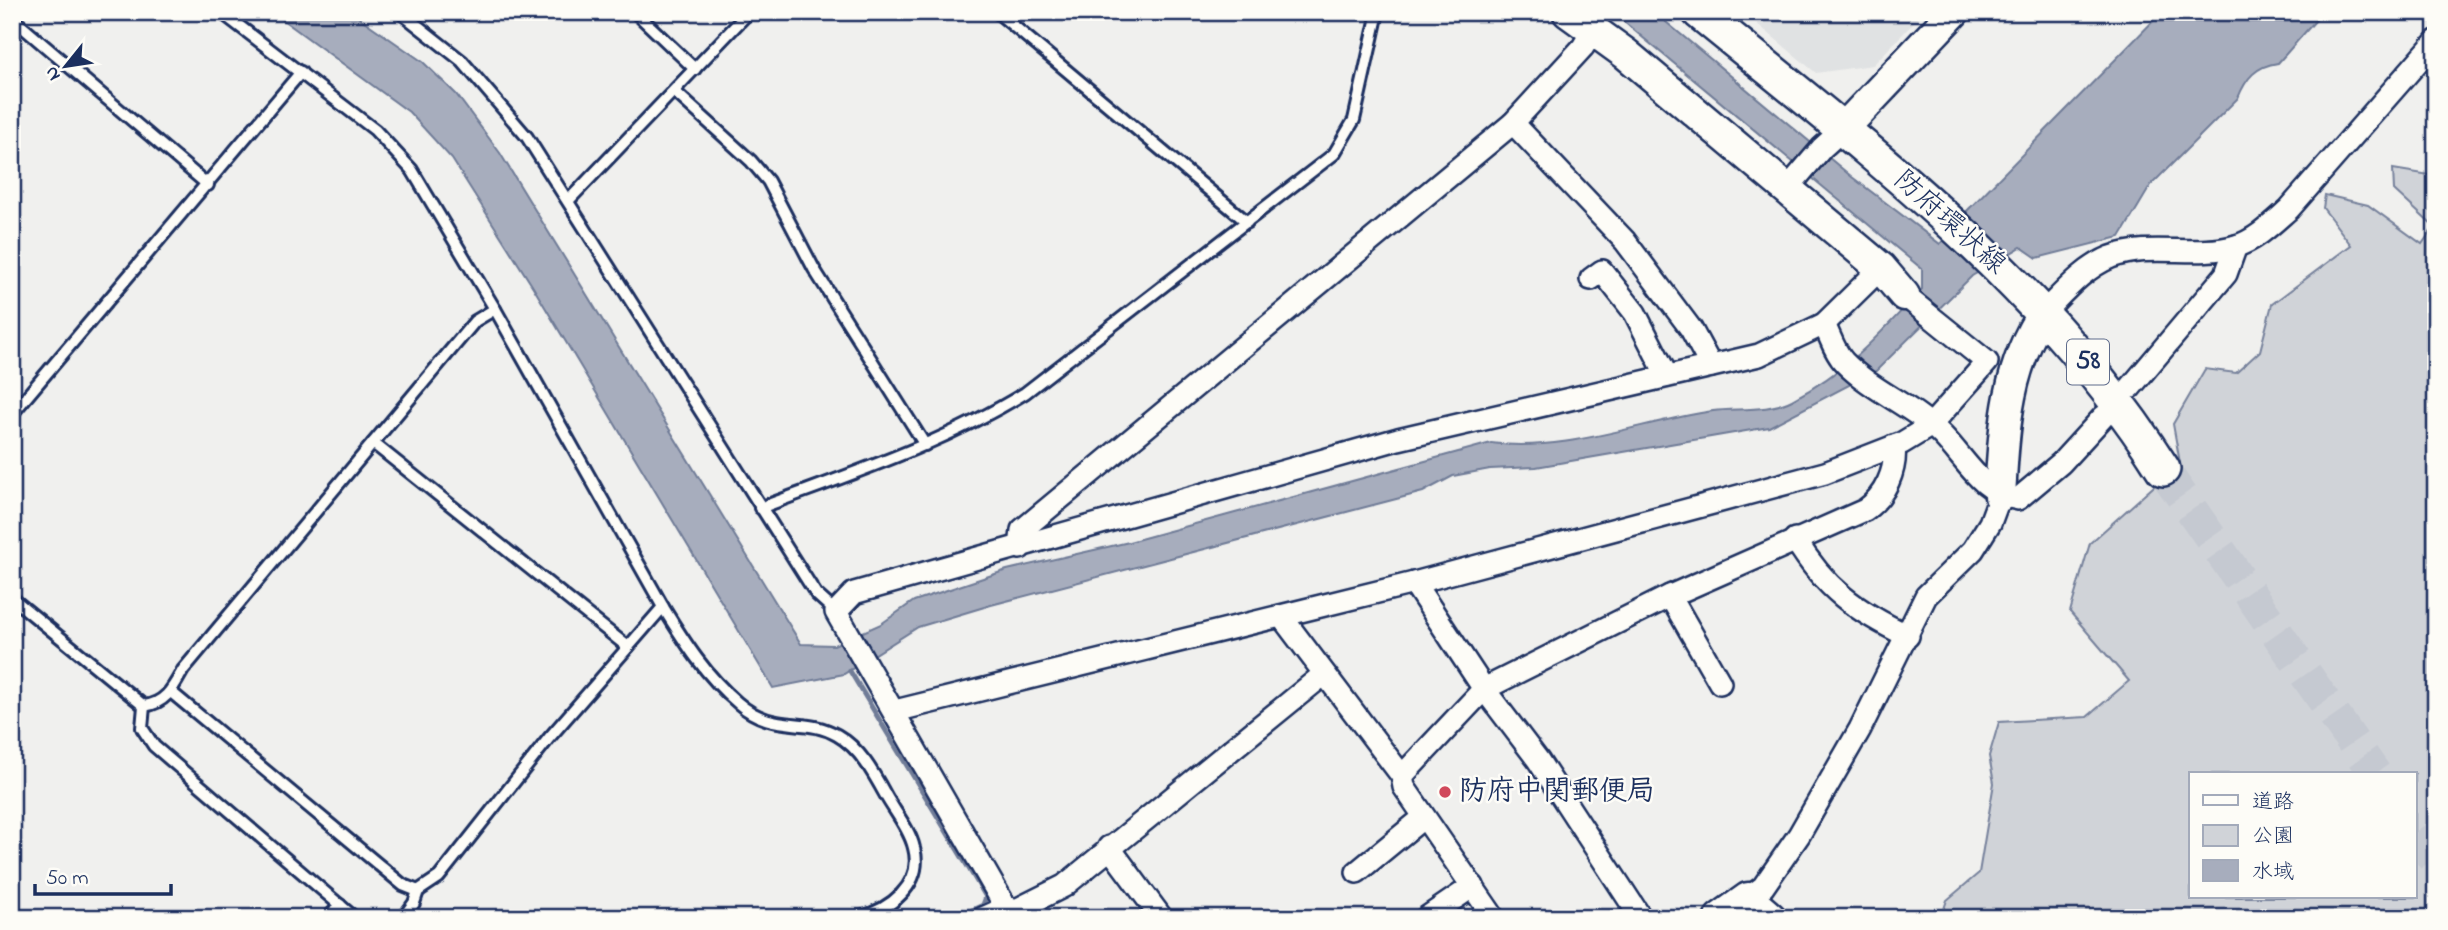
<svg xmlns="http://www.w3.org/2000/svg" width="2448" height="930" font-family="'Indie Flower','Klee One',sans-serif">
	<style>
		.built { fill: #e0e2e3 }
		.green { fill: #d0d3d8; stroke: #76819b; stroke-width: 2; fill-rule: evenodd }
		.water { fill: #a7adbd; stroke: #6f7b97; stroke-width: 2 }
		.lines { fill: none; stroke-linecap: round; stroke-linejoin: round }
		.stream { stroke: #6f7b97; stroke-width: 5 }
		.primary-tunnel { stroke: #c5c9d1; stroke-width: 33; stroke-dasharray: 33 17; stroke-linecap: butt }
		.lane-casing { stroke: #1b2f5e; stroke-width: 16 }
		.street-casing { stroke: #1b2f5e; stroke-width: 26 }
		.secondary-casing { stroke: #1b2f5e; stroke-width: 35 }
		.primary-casing { stroke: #1b2f5e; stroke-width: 38 }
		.lane { stroke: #fdfcf7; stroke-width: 10 }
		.street { stroke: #fdfcf7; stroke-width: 21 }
		.secondary { stroke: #fdfcf7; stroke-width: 30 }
		.primary { stroke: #fdfcf7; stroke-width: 33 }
		.poi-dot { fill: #d1495b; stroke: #fdfcf7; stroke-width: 2.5 }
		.labels { text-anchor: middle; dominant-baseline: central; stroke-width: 5; stroke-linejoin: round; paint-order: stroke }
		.shield { fill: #fdfcf7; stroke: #5f6c8c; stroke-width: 2 }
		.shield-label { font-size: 26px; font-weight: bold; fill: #1b2f5e }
		.street-label { font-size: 28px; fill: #1b2f5e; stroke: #fdfcf7 }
		.poi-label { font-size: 28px; font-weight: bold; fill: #1b2f5e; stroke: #fdfcf7; text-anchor: start }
	</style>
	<rect width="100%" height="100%" fill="#f0f0ee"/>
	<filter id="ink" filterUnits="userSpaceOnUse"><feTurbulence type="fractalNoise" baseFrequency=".0143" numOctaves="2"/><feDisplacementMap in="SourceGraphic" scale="14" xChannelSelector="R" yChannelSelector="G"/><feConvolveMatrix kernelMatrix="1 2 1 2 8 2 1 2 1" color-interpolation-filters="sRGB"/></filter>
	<g filter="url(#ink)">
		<polygon class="built" points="1743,12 1924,12 1873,65 1816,73"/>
		<path class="green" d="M2393,169L2436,176V918H1941L1947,900L1979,873L1994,783L1989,756L1999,722L2087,717L2129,681L2070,612L2090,543L2180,463L2173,424L2205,369L2236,373L2260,351L2272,304L2351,245L2323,208L2325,195L2368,205L2422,244L2434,227L2394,190ZM2191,774H2415V897H2191Z"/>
		<path class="water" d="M272,12H351L423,62L456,94L500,153L801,644L834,645L881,624L914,601L1007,570L1129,542L1491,443C1566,453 1639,422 1713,411C1738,408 1769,412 1792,400C1849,370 1879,335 1922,289V269L1612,12H1654L1852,177L1940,244L1961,217L2162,12H2323L2278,63C2256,66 2246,78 2238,98L2151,185L2120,237L2037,258L2021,247L1972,276L1876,371L1769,427L1536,467L1490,469L1453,476L1423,492L991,605L918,627L844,674L773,688L533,287L452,159L409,112Z"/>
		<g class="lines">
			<polyline class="stream" points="850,671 986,897 983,905 955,918"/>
			<g class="primary-tunnel">
				<polyline points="2163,469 2375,774"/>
				<polyline points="2415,832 2436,862"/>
			</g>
			<g class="lane-casing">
				<g id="lane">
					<path d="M221,12L375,130L412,170L495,309L663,607C685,643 706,676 738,703C773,734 804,716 837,735C860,748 874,774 886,796C895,812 910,830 914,848C924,885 889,910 858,918"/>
					<polyline points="400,12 462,61 527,137 816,594 836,612"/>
					<polyline points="635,12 695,69"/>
					<polyline points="997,12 1247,222"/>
					<polyline points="12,18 208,185"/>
					<polyline points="674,91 751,161 768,181 814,269 925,445"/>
					<polyline points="568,201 749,12"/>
					<polyline points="12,414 301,72"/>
					<polyline points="373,443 628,647"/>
					<path d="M760,508C850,474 942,444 1025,393L1334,154L1354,120L1378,12"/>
					<path d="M12,598L144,706C166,703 173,688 183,670L475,321L495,309"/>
					<polyline points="171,692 403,885 418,891 439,877 549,738 663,607"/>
					<polyline points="144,706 142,728 154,746 355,918"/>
					<polyline points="328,918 340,905"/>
					<polyline points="403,918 414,903 418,891"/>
				</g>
			</g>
			<g class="street-casing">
				<g id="street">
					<polyline points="1513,123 1625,241 1691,329 1711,366"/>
					<polyline points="1787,189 1822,148 1842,130"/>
					<polyline points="1591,279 1602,271 1635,313 1667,376"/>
					<path d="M2044,312C2064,292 2084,268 2111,257C2152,242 2195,258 2236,246C2256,240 2273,223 2289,209L2436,41"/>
					<path d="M1824,324C1830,336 1835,353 1844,362C1873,392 1914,406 1943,436C1967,461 1982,493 2018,499L2061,463L2104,416"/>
					<polyline points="2130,388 2226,274 2236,246"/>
					<path d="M1795,539C1825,589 1856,611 1908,636"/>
					<polyline points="1020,548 1022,530 1513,123 1583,47 1592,32"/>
					<polyline points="1414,583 1484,689 1538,760 1641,918"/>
					<polyline points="1670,596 1720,683"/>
					<polyline points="1281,616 1402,776 1404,787 1494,918"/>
					<polyline points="895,711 1414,583 1825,473 1902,443 1930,426 1987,362 1904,295"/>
					<path d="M1402,776L1484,689L1670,596L1865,510C1885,496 1897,470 1894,446"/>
					<polyline points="1109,847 1161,917"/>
					<polyline points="1357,872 1424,817"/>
					<polyline points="1748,898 1763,887 1799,835 1860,729 1926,596 1973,550 1990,523 2000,496"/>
					<polyline points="983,918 1007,907 1016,910 1064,886 1323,675"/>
					<polyline points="1012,918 836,612 854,593 1398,439 1759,355 1824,324 1881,268"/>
					<polyline points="1426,918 1473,886"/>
				</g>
			</g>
			<g class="secondary-casing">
				<g id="secondary">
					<polyline points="1568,12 1626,54 1881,268 1904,295"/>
					<polyline points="1842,130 1954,12"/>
					<path d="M2000,496C2004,430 2006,368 2044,312"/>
					<polyline points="1720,918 1748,898 1771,918"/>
				</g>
			</g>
			<g class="primary-casing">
				<path id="primary" d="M1699,12C1869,151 2044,281 2163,469"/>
			</g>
			<use href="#lane" class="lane"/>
			<use href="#street" class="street"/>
			<use href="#secondary" class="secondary"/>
			<use href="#primary" class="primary"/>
		</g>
	</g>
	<circle class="poi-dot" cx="1445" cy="792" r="7"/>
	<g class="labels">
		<rect class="shield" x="2067" y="339.5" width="42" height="45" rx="5"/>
		<g class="shield-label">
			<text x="2088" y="362">58</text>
		</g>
		<g class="street-label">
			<text transform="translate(1949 223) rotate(42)">防府環状線</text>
		</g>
		<g class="poi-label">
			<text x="1459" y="792">防府中関郵便局</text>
		</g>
	</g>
	<rect width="2448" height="930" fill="none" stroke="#fdfcf7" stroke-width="42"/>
	<rect x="21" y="21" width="2406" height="888" fill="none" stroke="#1b2f5e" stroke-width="2.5" filter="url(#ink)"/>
	<rect x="2189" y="772" width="228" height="126" fill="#fdfcf7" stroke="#a3aaba" stroke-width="2"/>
	<rect x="2203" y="795" width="35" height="10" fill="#fdfcf7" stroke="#a3aaba" stroke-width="2"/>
	<text x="2252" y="808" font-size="21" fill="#1b2f5e">道路</text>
	<rect x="2203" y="825" width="35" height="21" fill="#d0d3d8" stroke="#a3aaba" stroke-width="2"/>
	<text x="2252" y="842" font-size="21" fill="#1b2f5e">公園</text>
	<rect x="2203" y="860" width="35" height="21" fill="#a7adbd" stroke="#a3aaba" stroke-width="2"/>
	<text x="2252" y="878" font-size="21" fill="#1b2f5e">水域</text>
	<g transform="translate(66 66) rotate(240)" stroke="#fdfcf7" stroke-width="5" paint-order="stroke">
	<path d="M0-5L12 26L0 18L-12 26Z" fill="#1b2f5e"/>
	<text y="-10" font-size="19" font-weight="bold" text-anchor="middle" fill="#1b2f5e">N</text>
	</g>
	<path d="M35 884v10h136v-10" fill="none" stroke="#1b2f5e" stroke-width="3.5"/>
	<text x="46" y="884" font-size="21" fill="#1b2f5e" stroke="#fdfcf7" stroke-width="5" paint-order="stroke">50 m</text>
</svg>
